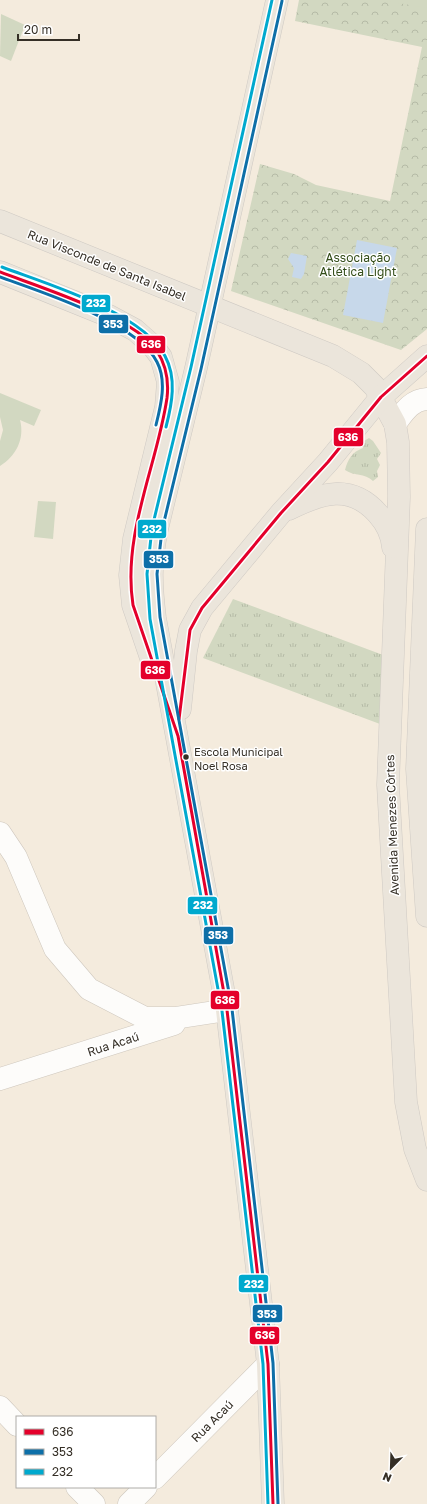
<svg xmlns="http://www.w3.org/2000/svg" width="427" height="1504" font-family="'Golos Text',sans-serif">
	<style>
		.grass { fill: url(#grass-tufts) }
		.park { fill: url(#park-crowns) }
		.garden { fill: #d2d8c1 }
		.water { fill: #c7d8ea }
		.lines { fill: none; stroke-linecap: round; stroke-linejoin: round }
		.minor-casing { stroke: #cec7bd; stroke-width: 23 }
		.major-casing { stroke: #cfcac4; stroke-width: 23 }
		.minor { stroke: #fdfcfa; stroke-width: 22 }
		.major { stroke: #ebe5db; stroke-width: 22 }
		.bus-1-casing { stroke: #fff; stroke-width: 6 }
		.bus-2-casing { stroke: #fff; stroke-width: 6 }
		.bus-3-casing { stroke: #fff; stroke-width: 6 }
		.bus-1 { stroke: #e4002b; stroke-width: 3 }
		.bus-2 { stroke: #0d6fa8; stroke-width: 3 }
		.bus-3 { stroke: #00a9ce; stroke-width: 3 }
		.bus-dot { fill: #352f26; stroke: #fff; stroke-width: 1.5 }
		.labels { text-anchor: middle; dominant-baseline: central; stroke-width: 3; stroke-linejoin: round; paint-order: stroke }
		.bus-label { font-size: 11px; fill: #352f26; stroke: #fff; text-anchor: start }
		.park-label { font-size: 12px; fill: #334d19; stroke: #fff }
		.street-label { font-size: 12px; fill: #352f26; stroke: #fff }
		.line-badge { stroke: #fff; stroke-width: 1.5 }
		.badge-label { font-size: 11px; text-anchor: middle; font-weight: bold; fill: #fff }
	</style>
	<defs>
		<pattern id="grass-tufts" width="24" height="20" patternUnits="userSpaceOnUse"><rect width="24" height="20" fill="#d2d8c1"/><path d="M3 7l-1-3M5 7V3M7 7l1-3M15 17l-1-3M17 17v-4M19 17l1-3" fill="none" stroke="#b5baa6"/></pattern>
		<pattern id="park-crowns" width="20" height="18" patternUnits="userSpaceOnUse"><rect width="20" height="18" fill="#d2d8c1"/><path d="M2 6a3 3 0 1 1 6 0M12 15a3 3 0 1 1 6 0" fill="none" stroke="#b5baa6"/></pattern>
	</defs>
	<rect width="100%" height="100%" fill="#f4ebdd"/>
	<g class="grass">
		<path d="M369,438L373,441L381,453L377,459L380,465L377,471L378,477L373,481C365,473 353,476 345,470C348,459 352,452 363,448L364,441Z"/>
		<polygon points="233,599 383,655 380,724 203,658"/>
	</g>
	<polygon class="park" points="299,0 427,0 427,329 401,350 231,291 260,164 294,174 316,185 390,201 422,47 295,21"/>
	<g class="garden">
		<polygon points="427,0 427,8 387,1 387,0"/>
		<polygon points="1,14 25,25 11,61 0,56"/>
		<path d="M0,393L41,410L34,426L20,420C25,439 16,456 0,466V441L3,430L0,417Z"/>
		<polygon points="38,501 56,502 53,539 34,537"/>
	</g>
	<g class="water">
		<polygon points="357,240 397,248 383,323 343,315"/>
		<polygon points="291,253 307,256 304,274 301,279 292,277 294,268 288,259"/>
	</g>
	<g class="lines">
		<g class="minor-casing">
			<g id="minor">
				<path d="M395,424C404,412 411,400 427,399"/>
				<polyline points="0,833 16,857 55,949 89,989 145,1018 175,1018 227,1010"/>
				<polyline points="0,1079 174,1024"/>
				<polyline points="0,1407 17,1425"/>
				<polyline points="155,1478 268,1364"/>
				<polyline points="77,1487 94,1504"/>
				<polyline points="129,1504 146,1487"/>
			</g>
		</g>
		<g class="major-casing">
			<g id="major">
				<polyline points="0,221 333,356 361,373 375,387 395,424 398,442 399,497 388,785 406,1102 415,1149 427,1180"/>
				<polyline points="0,272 109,316 135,330 152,345 161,357 168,382 166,407 134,539 130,575 133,605 151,658"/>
				<path d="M289,509C321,493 351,483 378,514C386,523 392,535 393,547"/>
				<polyline points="427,529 417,769 427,916"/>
				<polyline points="180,709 186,651 190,630 202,608 281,513 328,462 381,397 427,356"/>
				<path d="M273,1504L268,1364L227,1010L155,618C151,585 150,563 157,529L196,368L277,0"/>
			</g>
		</g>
		<use href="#minor" class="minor"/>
		<use href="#major" class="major"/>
		<g class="bus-1-casing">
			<g id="bus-1">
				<path d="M0,272C39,287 136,317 157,351C166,365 169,381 167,398C157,466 122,534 133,605L178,736L227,1010L268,1364L273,1504"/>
				<polyline points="179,719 190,630 202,608 281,513 328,462 381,397 427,356"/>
			</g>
		</g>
		<g class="bus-2-casing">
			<g id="bus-2">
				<path d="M0,277C41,292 137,322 157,362C167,381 161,405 156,425"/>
				<polyline points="278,1504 273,1363 232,1009 160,617 157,574 162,530 201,369 282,1"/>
			</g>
		</g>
		<g class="bus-3-casing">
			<g id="bus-3">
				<path d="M2,267C47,284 142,312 165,356C177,378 172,404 166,427"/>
				<polyline points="268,1504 263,1364 222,1011 150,619 147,574 152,528 191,367 272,0"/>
			</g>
		</g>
		<use href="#bus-1" class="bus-1"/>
		<use href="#bus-2" class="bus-2"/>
		<use href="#bus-3" class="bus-3"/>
	</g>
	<circle class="bus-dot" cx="186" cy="757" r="3.5"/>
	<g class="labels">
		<g class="bus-label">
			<text x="194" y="751">Escola Municipal<tspan x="194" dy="14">Noel Rosa</tspan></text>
		</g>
		<g class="park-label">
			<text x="358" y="257">Associação<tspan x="358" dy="14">Atlética Light</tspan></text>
		</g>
		<g class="street-label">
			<text transform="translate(107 265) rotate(22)">Rua Visconde de Santa Isabel</text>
			<text transform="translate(392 825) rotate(-92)">Avenida Menezes Côrtes</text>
			<text transform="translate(113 1044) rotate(-18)">Rua Acaú</text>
			<text transform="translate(212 1421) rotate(-45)">Rua Acaú</text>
		</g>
	</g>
	<g class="line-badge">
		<rect x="81" y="294" width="30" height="19" rx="4" fill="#00a9ce"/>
		<rect x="98" y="314" width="31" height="20" rx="4" fill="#0d6fa8"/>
		<rect x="136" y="335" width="30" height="19" rx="4" fill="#e4002b"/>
		<rect x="333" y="427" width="31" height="20" rx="4" fill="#e4002b"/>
		<rect x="137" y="519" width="30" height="20" rx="4" fill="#00a9ce"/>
		<rect x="143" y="550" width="31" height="19" rx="4" fill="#0d6fa8"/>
		<rect x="140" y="660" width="31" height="20" rx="4" fill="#e4002b"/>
		<rect x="187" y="896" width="31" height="19" rx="4" fill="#00a9ce"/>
		<rect x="203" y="926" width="31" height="19" rx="4" fill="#0d6fa8"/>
		<rect x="210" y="990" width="30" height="20" rx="4" fill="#e4002b"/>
		<rect x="238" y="1274" width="31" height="19" rx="4" fill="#00a9ce"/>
		<rect x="252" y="1304" width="31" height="19" rx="4" fill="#0d6fa8"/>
		<rect x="249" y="1326" width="31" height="19" rx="4" fill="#e4002b"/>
	</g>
	<g class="badge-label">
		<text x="96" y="307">232</text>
		<text x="113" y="328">353</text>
		<text x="151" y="348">636</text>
		<text x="348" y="441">636</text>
		<text x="152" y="533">232</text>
		<text x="159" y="563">353</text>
		<text x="155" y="674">636</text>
		<text x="203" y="909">232</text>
		<text x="218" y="939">353</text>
		<text x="225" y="1004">636</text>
		<text x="254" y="1288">232</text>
		<text x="267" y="1318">353</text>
		<text x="265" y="1339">636</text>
	</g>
	<rect x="16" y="1416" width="140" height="72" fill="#ffffff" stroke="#aeaca8"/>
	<rect x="24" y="1429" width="20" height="6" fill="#e4002b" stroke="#aeaca8"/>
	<text x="52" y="1436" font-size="12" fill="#352f26">636</text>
	<rect x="24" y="1449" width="20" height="6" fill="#0d6fa8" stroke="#aeaca8"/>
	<text x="52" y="1456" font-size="12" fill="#352f26">353</text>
	<rect x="24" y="1469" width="20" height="6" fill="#00a9ce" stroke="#aeaca8"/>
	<text x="52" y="1476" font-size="12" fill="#352f26">232</text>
	<g transform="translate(391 1468) rotate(203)" stroke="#ffffff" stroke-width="3" paint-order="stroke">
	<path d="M0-3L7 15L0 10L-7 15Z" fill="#352f26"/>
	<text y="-6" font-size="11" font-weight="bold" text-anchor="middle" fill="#352f26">N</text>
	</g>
	<path d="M18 34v6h61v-6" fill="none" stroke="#352f26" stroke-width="2"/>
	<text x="24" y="34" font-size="12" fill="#352f26" stroke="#ffffff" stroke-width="3" paint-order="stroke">20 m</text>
</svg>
